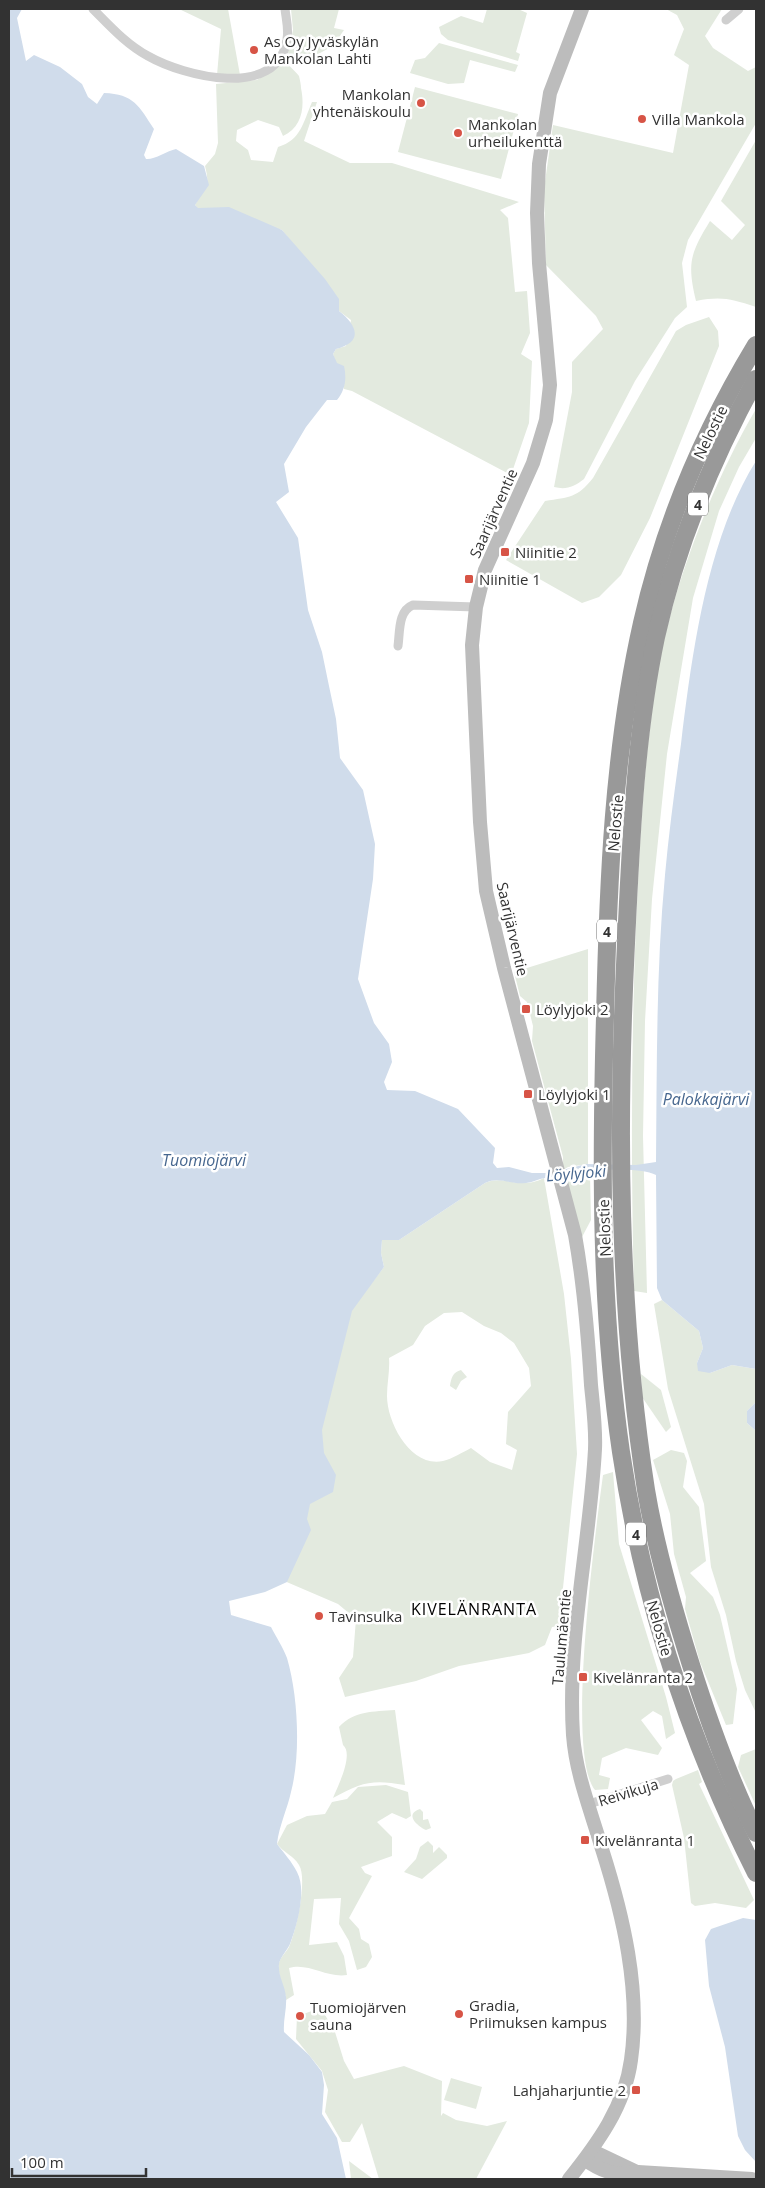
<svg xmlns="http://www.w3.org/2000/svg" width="765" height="2188" font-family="'Open Sans',sans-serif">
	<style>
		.green { fill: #e3eadf; fill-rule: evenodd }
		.water { fill: #d0dceb }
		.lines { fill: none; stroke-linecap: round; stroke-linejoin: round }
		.street { stroke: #cfcfcf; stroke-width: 9 }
		.secondary { stroke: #bcbcbc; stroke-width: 14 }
		.highway { stroke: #999; stroke-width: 18 }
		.poi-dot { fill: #d75446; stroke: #fff; stroke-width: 2 }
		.labels { text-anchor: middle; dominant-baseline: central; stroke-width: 5; stroke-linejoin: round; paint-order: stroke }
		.shield { fill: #fff; stroke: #707070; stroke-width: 1 }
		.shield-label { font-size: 14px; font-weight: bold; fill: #323232 }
		.poi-label { font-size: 15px; fill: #323232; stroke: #fff; text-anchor: start }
		.street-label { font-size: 15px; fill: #323232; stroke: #fff }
		.water-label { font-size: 16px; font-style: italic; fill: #46668e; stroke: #fff }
		.neighbourhood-label { font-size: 16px; letter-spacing: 1px; fill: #000; stroke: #fff }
	</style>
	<rect width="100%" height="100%" fill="#fff"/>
	<g class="green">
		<polygon points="179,9 228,9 240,75 217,75 221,29"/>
		<polygon points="291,9 339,9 334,28 344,30 333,46 309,59 302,65 292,60 288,53 293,30"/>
		<polygon points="487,9 518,9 527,13 516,52 520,54 518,61 448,40 441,34 439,27 461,16 483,23"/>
		<path d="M666,9H722L705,36L713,48L748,71L756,67V123L688,240L682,263L687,307L675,318L635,381L584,479C574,487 566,490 554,487L572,392V362L603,329L596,316L546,265L544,189L553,125L673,153L689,65L674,55L684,29L677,15Z"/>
		<polygon points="439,43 518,65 515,72 470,60 464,83 448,84 410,73 415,60 425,58"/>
		<path d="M288,64C291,68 296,72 299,76C300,80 301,85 301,88C305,108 302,127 283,136L279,127L258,120L237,130L236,141L248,150L251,160L273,162L278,147C301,140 303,123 312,102H317L304,141L350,163H392L519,202L500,210L508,218L515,292L527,291L530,333L521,354L532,361L529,423L511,475L352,391L344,389L333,354L336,349L346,346L351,320L339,311L297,249L282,230L206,208L198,209L195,205C204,187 211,189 205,166L215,154L218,143L216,84L257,80L280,65Z"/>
		<polygon points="415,87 518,114 501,179 398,152"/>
		<path d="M756,140V307C731,299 722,296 696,301C687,263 690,254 710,221L732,240L745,225L721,201Z"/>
		<path d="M709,317L718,331L719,346L650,518L621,575L599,597L582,603L506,560L545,501C570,497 577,498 593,478L676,331L686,325Z"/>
		<path d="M756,409V438L739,467L719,511L693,598L667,754L652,899L645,1021L643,1136L647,1293L634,1291C631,1169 631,1047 636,924C640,840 644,754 658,671C672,587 713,482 756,409Z"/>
		<polygon points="588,949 588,1164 568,1167 563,1170 563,1157 532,1041 533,1026 527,1002 520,996 514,972"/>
		<polygon points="590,1174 591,1220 582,1237 566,1177 586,1177"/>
		<path d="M544,1178L564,1294L571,1359L577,1454L559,1626L552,1627L545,1645L529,1653L459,1666L416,1681L345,1697L339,1678L353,1657L356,1619L338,1604L275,1577L281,1401L384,1267L381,1253L382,1240H399L485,1183C505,1174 519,1191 544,1178ZM462,1312L484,1326L501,1333L514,1343L529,1368L531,1386L508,1412L506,1444L517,1450L512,1470L490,1462L471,1448C463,1452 452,1459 443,1461C411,1468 387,1423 387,1396C387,1383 390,1371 389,1358L413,1345L425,1326L444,1313Z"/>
		<polygon points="662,1300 699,1331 703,1348 697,1363 710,1373 732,1365 756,1369 756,1402 747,1411 747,1423 756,1431 756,1713 745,1690 736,1661 726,1615 711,1567 704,1504 668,1389 654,1304"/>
		<path d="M461,1370L467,1377L461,1381L456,1390L450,1386C451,1378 453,1372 461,1370Z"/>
		<polygon points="641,1374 661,1390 671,1427 666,1432 642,1397"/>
		<polygon points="671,1450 684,1453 687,1461 683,1487 699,1507 706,1561 690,1573 713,1597 720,1615 737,1689 733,1724 726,1725 700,1662 685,1609 686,1597 674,1554 670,1514 653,1460"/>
		<path d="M613,1472L619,1544L666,1697L675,1733L666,1739L662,1716L653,1711L641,1720L662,1748L658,1755L626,1748L602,1758L599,1775L610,1778L608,1789L595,1790C565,1754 596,1529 603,1475Z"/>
		<path d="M395,1710L405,1785C372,1779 362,1782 333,1798C338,1786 354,1754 343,1745L339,1727C355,1710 373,1712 395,1710Z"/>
		<polygon points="756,1749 756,1806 738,1767 741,1755"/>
		<polygon points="698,1770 702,1782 699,1784 754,1900 746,1908 715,1903 695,1906 691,1903 684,1838 672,1785 673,1781 676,1779"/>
		<path d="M386,1785L408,1792L411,1816L406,1819L392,1813L377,1822L392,1837V1856L361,1867L365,1873L372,1876L349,1918L359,1929L361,1939L369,1944L372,1957L366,1967L357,1970L349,1941L339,1924L341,1898L314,1899L309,1945L337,1942L344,1956L347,1975C326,1978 308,1962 289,1968L294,1995L286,2000C285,1987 277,1977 279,1963C280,1958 286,1952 289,1947C296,1932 308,1879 299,1865C294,1856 283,1852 277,1844L287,1825L307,1816L325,1814L332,1802L347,1799L358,1787Z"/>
		<path d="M420,1809L423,1812V1820L428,1819L431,1828L426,1830C417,1826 404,1814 420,1809Z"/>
		<polygon points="428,1841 433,1846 433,1853 439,1847 447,1855 447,1858 422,1879 404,1872 416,1859 420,1847"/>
		<polygon points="321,2008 335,2032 344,2061 354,2079 404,2066 442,2081 441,2116 443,2113 456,2120 487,2126 507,2121 476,2179 379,2179 362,2123 350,2142 342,2142 325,2112 328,2090 322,2071 296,2039 297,2016"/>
		<polygon points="451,2078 482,2087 476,2109 444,2100"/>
		<polygon points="349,2161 373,2179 351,2179"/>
	</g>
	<g class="water">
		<path d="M9,9H22L17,18L26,61L34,55L60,67L82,84L88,97L97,104L104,93C134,94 139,106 154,129L144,155L146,159C154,160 167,151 176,149L204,166L209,185L195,205L198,208L229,207L282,230L325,279L339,299V311C357,325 364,342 336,349L333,354L337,363L344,366C347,379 345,390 337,400H327L306,427L284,464L289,492L276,502L298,538L308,610L322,652L329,686L336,719L340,758L363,790L375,844L373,879L358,979L374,1023L389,1044L392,1062L384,1082L387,1090L415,1091L458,1109L495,1148L493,1163L497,1168L509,1167L532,1173H551L586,1164L636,1165L656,1162C657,1066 656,970 665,875C669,831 675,787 681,744C692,653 707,539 756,461V1369L732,1365L710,1373L698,1371L697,1363L703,1348L699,1331L662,1300L657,1288L656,1175C645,1169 606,1168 594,1172C590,1173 588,1177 584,1178C574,1180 557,1175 545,1178C538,1179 534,1182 526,1183C510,1185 500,1176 485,1183L399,1240H382L381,1253L384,1267L352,1311L322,1430L324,1453L336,1475L333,1492L310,1504L307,1519L311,1530L287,1582L265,1592L229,1601L231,1615L271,1627C276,1637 283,1647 287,1658C298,1695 301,1754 291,1792C287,1810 279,1826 277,1844C284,1853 292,1862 297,1872C307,1890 297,1926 290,1944C287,1951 280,1957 279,1964C278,1977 285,1985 286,1997C287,2009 283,2020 284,2032L309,2055L322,2072L324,2085L322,2114L337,2138L346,2179H9Z"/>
		<polygon points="756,1402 756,1431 747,1423 747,1411"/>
		<polygon points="743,1918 756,1920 756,2162 745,2150 738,2136 725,2047 709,1986 705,1940 711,1929"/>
	</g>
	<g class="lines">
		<g class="street">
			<path d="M93,9C110,26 126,44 148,56C183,76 278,101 287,39C289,29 286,19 285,9"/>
			<polyline points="726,20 739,9"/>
			<path d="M398,646C400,631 398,611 413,605L476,607"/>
			<polyline points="589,1804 668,1779"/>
		</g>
		<g class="secondary">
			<polyline points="589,2154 597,2153 637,2172"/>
			<path d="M590,2163C607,2174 618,2175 638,2172L752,2179"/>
			<path d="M569,2179C597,2144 625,2106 631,2060C641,1990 623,1915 602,1849C591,1811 576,1775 573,1735C567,1640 590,1544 595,1449C596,1428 593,1406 591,1385C588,1335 584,1285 575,1235L504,968L486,891L480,822L472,645L476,607L485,570L533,463L546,420L550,385L539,263L537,213L539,164L550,93L582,9"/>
		</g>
		<g class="highway">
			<path d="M756,345C704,431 664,525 642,623C613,751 608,885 605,1017C601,1162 600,1308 621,1452C643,1599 689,1740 756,1873"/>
			<path d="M756,379C712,459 676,547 656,637C635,737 631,841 626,943C617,1125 618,1310 646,1490C656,1550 673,1608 691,1665C709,1722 729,1779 756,1833"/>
		</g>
	</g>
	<g class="poi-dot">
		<circle cx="254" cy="50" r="5"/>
		<circle cx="421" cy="103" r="5"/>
		<circle cx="642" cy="119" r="5"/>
		<circle cx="458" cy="133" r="5"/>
		<rect x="500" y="547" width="10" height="10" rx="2.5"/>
		<rect x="464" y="574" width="10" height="10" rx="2.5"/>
		<rect x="521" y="1004" width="10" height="10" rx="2.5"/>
		<rect x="523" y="1089" width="10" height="10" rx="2.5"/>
		<circle cx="319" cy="1616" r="5"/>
		<rect x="578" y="1672" width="10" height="10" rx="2.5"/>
		<rect x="580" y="1835" width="10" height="10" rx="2.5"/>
		<circle cx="459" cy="2014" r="5"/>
		<circle cx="300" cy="2016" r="5"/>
		<rect x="631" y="2085" width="10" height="10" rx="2.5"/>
	</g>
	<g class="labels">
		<g class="shield">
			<rect x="688" y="492.5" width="20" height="23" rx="4"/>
			<rect x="597" y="919.5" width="20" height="23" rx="4"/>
			<rect x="626" y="1522.5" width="20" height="23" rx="4"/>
		</g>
		<g class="shield-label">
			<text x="698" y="504">4</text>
			<text x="607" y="931">4</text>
			<text x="636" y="1534">4</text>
		</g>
		<g class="poi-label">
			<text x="264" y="41">As Oy Jyväskylän<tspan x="264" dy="17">Mankolan Lahti</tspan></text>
			<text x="411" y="94" text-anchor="end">Mankolan<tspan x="411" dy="17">yhtenäiskoulu</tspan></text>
			<text x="652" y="119">Villa Mankola</text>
			<text x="468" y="124">Mankolan<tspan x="468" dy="17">urheilukenttä</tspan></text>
			<text x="515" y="552">Niinitie 2</text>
			<text x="479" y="579">Niinitie 1</text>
			<text x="536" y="1009">Löylyjoki 2</text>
			<text x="538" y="1094">Löylyjoki 1</text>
			<text x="329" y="1616">Tavinsulka</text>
			<text x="593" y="1677">Kivelänranta 2</text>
			<text x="595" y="1840">Kivelänranta 1</text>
			<text x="469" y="2005">Gradia,<tspan x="469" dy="17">Priimuksen kampus</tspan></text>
			<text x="310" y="2007">Tuomiojärven<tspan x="310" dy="17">sauna</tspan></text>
			<text x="626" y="2090" text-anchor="end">Lahjaharjuntie 2</text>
		</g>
		<g class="street-label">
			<text transform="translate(710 432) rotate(-64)">Nelostie</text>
			<text transform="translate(493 513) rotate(-66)">Saarijärventie</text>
			<text transform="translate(615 823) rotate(-85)">Nelostie</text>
			<text transform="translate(513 929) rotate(77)">Saarijärventie</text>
			<text transform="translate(604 1228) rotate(-92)">Nelostie</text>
			<text transform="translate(660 1628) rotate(74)">Nelostie</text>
			<text transform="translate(561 1637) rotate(-85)">Taulumäentie</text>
			<text transform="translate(628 1792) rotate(-17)">Reivikuja</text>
		</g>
		<g class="water-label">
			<text x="706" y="1099">Palokkajärvi</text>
			<text x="204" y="1160">Tuomiojärvi</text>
			<text transform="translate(576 1173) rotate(-5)">Löylyjoki</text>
		</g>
		<g class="neighbourhood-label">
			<text x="474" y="1609">KIVELÄNRANTA</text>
		</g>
	</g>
	<rect width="765" height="2188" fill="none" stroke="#323232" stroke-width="20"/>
	<path d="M12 2168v8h134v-8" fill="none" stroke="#323232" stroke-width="2.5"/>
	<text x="20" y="2168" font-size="15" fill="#323232" stroke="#ffffff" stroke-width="4" paint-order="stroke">100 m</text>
</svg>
